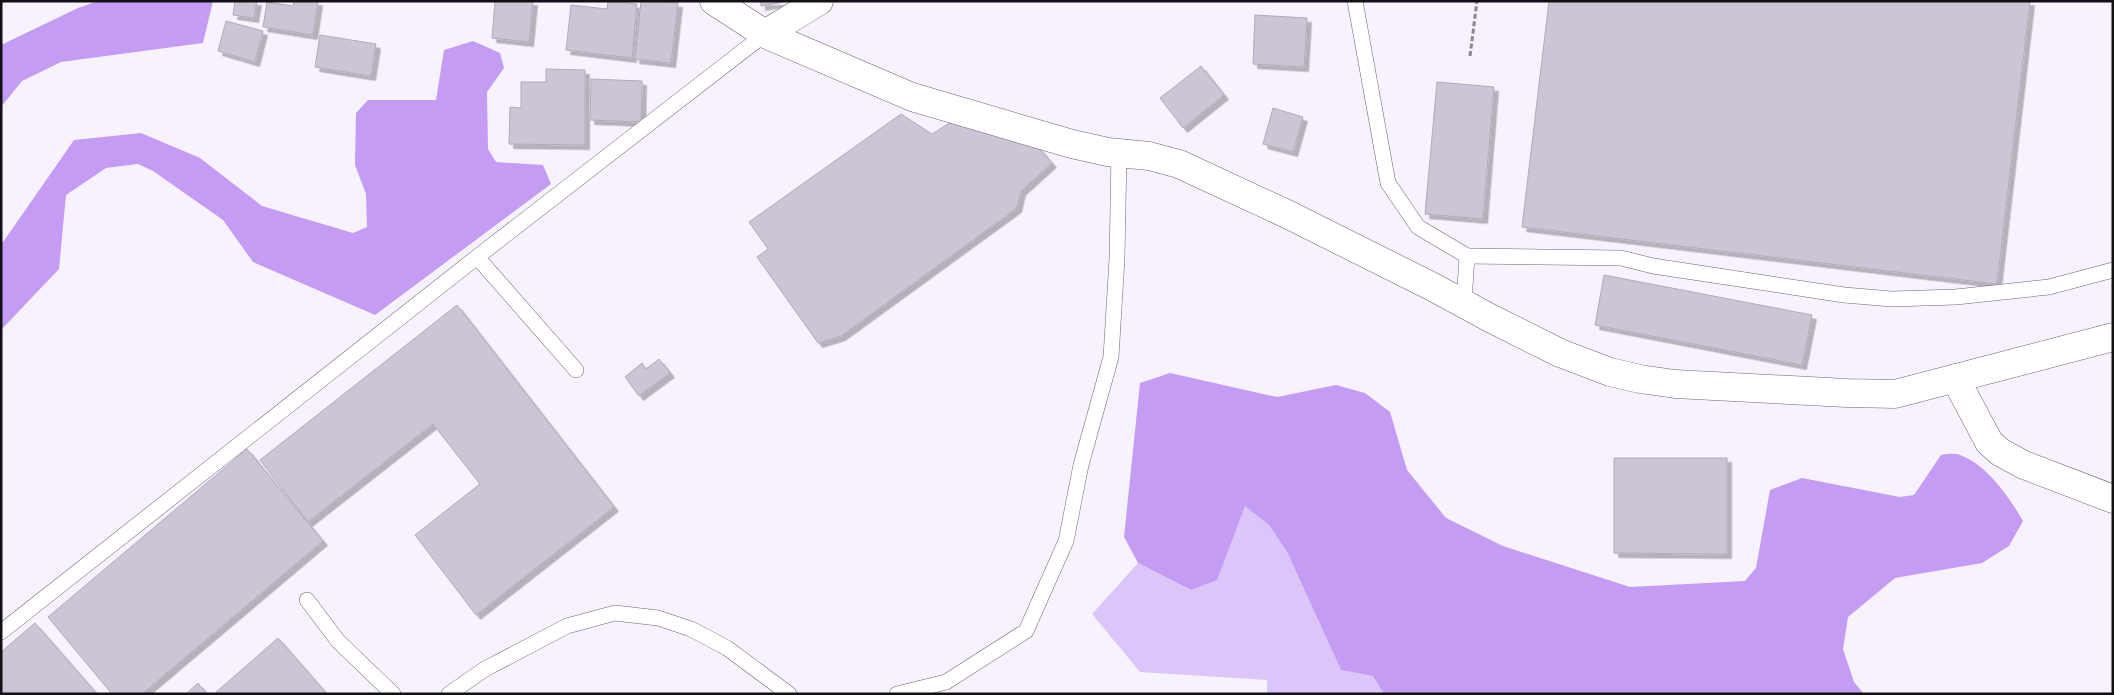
<svg xmlns="http://www.w3.org/2000/svg" width="2114" height="695" font-family="'Source Sans 3',sans-serif">
	<style>
		.green { fill: #dcc6f9 }
		.forest { fill: #c49cf3 }
		.building { fill: #ccc5d6; stroke: #b1aaba; filter: url(#shadow) }
		.lines { fill: none; stroke-linecap: round; stroke-linejoin: round }
		.service-casing { stroke: #6c6574; stroke-width: 16 }
		.minor-casing { stroke: #6c6574; stroke-width: 29 }
		.path { stroke: #8b878f; stroke-width: 3; stroke-dasharray: 5 2.5; stroke-linecap: butt }
		.service { stroke: #fff; stroke-width: 15 }
		.minor { stroke: #fff; stroke-width: 28 }
	</style>
	<defs>
		<filter id="shadow"><feDropShadow dx="4.5" dy="4.5" stdDeviation="0" flood-color="#0004"/></filter>
	</defs>
	<rect width="100%" height="100%" fill="#f7f2fd"/>
	<polygon class="green" points="1245,505 1269,525 1287,552 1341,670 1373,676 1384,694 1267,694 1267,680 1140,672 1092,614 1138,563 1191,590"/>
	<g class="forest">
		<polygon points="98,1 213,1 203,43 61,62 22,81 1,107 1,45 78,8"/>
		<polygon points="473,41 500,53 504,68 487,92 488,149 496,162 543,165 551,184 375,315 253,262 223,220 153,171 138,164 106,168 66,195 59,269 1,330 1,245 74,140 141,133 200,158 262,206 353,233 367,227 366,194 355,165 356,113 368,100 436,100 444,50"/>
		<path d="M1170,373L1277,397L1336,385L1365,393L1390,412L1407,470L1446,518L1503,546L1630,587L1745,581L1756,568L1770,490L1802,478L1900,497L1914,495L1941,455C1947,454 1954,453 1960,455C1986,464 2010,498 2023,521L2009,546L1982,563L1895,578L1848,617L1843,649L1854,682L1864,694H1384L1373,676L1341,670L1287,552L1269,525L1245,506L1217,580L1191,590L1138,563L1124,537L1140,383Z"/>
	</g>
	<g class="building">
		<polygon points="235,1 257,1 254,18 233,15"/>
		<polygon points="294,1 318,1 313,35 263,27 267,2 293,6"/>
		<polygon points="495,1 533,1 529,42 492,38"/>
		<polygon points="608,1 637,4 632,58 566,50 571,5 607,9"/>
		<polygon points="641,1 678,3 671,63 635,59"/>
		<polygon points="761,1 789,1 761,6"/>
		<polygon points="1549,1 2030,1 1997,284 1522,227"/>
		<polygon points="1255,15 1307,18 1304,67 1253,64"/>
		<polygon points="226,21 263,31 255,62 218,51"/>
		<polygon points="320,35 376,44 371,76 315,67"/>
		<polygon points="1201,66 1224,95 1183,128 1160,98"/>
		<polygon points="546,69 585,70 585,145 509,144 510,107 521,108 521,82 546,82"/>
		<polygon points="591,79 642,81 641,122 590,120"/>
		<polygon points="1437,82 1494,87 1483,219 1425,214"/>
		<polygon points="1273,108 1303,117 1293,152 1263,144"/>
		<polygon points="901,114 932,134 951,122 1030,138 1052,163 1021,191 1017,208 841,336 818,343 757,257 768,249 749,222"/>
		<polygon points="1604,275 1812,315 1802,365 1595,325"/>
		<polygon points="457,305 614,507 476,615 415,535 480,484 433,424 308,522 260,460"/>
		<polygon points="659,359 670,373 639,396 625,377 642,363 646,369"/>
		<polygon points="247,449 323,541 142,694 112,694 48,617"/>
		<polygon points="1614,458 1727,458 1727,554 1614,553"/>
		<polygon points="35,623 97,694 1,694 1,652"/>
		<polygon points="278,638 327,694 214,694"/>
		<polygon points="198,683 207,694 186,694"/>
	</g>
	<g class="lines">
		<g class="service-casing">
			<g id="service">
				<polyline points="1355,1 1388,183 1418,227 1467,256 1464,303"/>
				<polyline points="1467,256 1621,258 1653,266 1844,295 1892,299 1956,297 2049,287 2113,270"/>
				<polyline points="477,257 576,370"/>
				<polyline points="307,600 338,641 393,694"/>
				<polyline points="1,632 477,257 765,34"/>
				<polyline points="449,694 485,669 567,626 615,613 658,618 691,629 727,648 789,694"/>
				<polyline points="897,694 946,682 1026,631 1066,541 1081,465 1111,357 1117,259 1119,152"/>
			</g>
		</g>
		<g class="minor-casing">
			<g id="minor">
				<polyline points="714,1 765,34 912,97 1072,144 1108,152 1149,156 1179,164 1289,215 1431,286 1490,318 1560,353 1610,372 1640,379 1675,384 1847,393 1895,394 2113,337"/>
				<polyline points="765,34 819,1"/>
				<polyline points="1955,378 1989,442 2000,452 2024,465 2113,499"/>
			</g>
		</g>
		<polyline class="path" points="1470,56 1477,1"/>
		<use href="#service" class="service"/>
		<use href="#minor" class="minor"/>
	</g>
	<rect width="2114" height="695" fill="none" stroke="#121015" stroke-width="5"/>
</svg>
